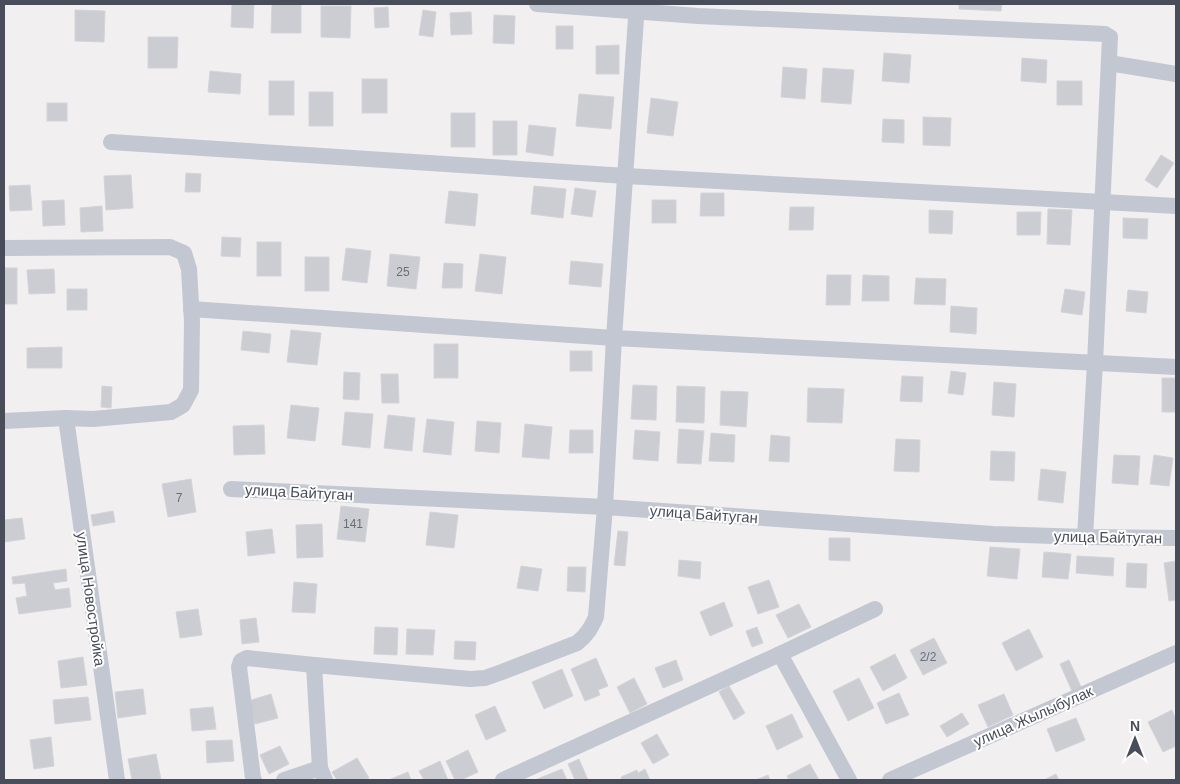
<svg xmlns="http://www.w3.org/2000/svg" width="1180" height="784" font-family="Helvetica,sans-serif">
	<style>
		.building { fill: #cccdd3; stroke: #d3d3d9 }
		.lines { fill: none; stroke-linecap: round; stroke-linejoin: round }
		.minor { stroke: #c3c7d2; stroke-width: 16 }
		.labels { text-anchor: middle; dominant-baseline: central; stroke-width: 4; stroke-linejoin: round; paint-order: stroke }
		.number-label { font-size: 12px; fill: #6a6d78 }
		.street-label { font-size: 15px; fill: #494d5a; stroke: #fff }
	</style>
	<rect width="100%" height="100%" fill="#f1efef"/>
	<g class="building">
		<polygon points="232,4 254,4 253,28 231,27"/>
		<polygon points="272,4 301,4 301,33 271,33"/>
		<polygon points="959,4 1002,4 1001,11 959,9"/>
		<polygon points="321,6 351,6 350,38 321,37"/>
		<polygon points="388,7 389,27 375,28 374,8"/>
		<polygon points="75,10 105,11 104,42 75,41"/>
		<polygon points="423,10 436,12 433,37 419,35"/>
		<polygon points="471,12 472,34 451,35 450,13"/>
		<polygon points="494,15 515,16 514,44 493,43"/>
		<rect x="556" y="26" width="17" height="23"/>
		<polygon points="148,37 178,37 177,68 148,68"/>
		<polygon points="619,45 619,74 596,74 596,46"/>
		<polygon points="884,53 911,55 909,83 882,81"/>
		<polygon points="1022,58 1047,60 1046,83 1021,81"/>
		<polygon points="783,67 807,69 805,99 781,97"/>
		<polygon points="823,68 854,70 851,104 821,102"/>
		<polygon points="210,71 241,74 240,94 208,92"/>
		<rect x="362" y="79" width="25" height="34"/>
		<rect x="269" y="81" width="25" height="34"/>
		<rect x="1057" y="81" width="25" height="24"/>
		<rect x="309" y="92" width="24" height="34"/>
		<polygon points="579,94 614,97 611,129 576,126"/>
		<polygon points="651,98 678,102 673,136 647,133"/>
		<rect x="47" y="103" width="20" height="18"/>
		<rect x="451" y="113" width="24" height="34"/>
		<polygon points="923,117 951,118 950,146 923,145"/>
		<polygon points="883,119 904,120 904,143 882,142"/>
		<rect x="493" y="121" width="24" height="34"/>
		<polygon points="529,125 556,128 553,156 526,152"/>
		<polygon points="1161,155 1174,163 1157,188 1145,180"/>
		<polygon points="186,173 201,174 200,192 185,192"/>
		<polygon points="131,175 133,208 106,210 104,176"/>
		<polygon points="30,185 32,210 10,211 9,186"/>
		<polygon points="534,186 566,189 563,218 531,214"/>
		<polygon points="575,188 596,191 592,217 571,214"/>
		<polygon points="449,191 478,194 475,226 445,223"/>
		<polygon points="701,193 724,193 724,216 700,216"/>
		<polygon points="64,200 65,225 43,226 42,201"/>
		<rect x="652" y="200" width="24" height="23"/>
		<polygon points="102,206 103,231 81,232 80,208"/>
		<polygon points="790,207 814,207 813,230 789,230"/>
		<polygon points="1048,209 1072,210 1070,245 1047,244"/>
		<polygon points="929,210 953,211 952,234 929,233"/>
		<polygon points="1017,212 1041,212 1040,235 1017,235"/>
		<polygon points="1123,218 1148,219 1147,239 1123,238"/>
		<polygon points="222,237 241,238 240,257 221,256"/>
		<rect x="257" y="242" width="24" height="34"/>
		<polygon points="346,248 371,251 367,283 342,280"/>
		<polygon points="390,254 420,257 416,289 387,286"/>
		<polygon points="480,254 506,257 502,294 475,291"/>
		<rect x="305" y="257" width="24" height="34"/>
		<polygon points="571,261 603,264 601,287 569,284"/>
		<polygon points="444,263 463,264 462,288 442,288"/>
		<rect x="4" y="268" width="13" height="36"/>
		<polygon points="54,269 55,293 29,294 27,270"/>
		<polygon points="827,275 851,275 850,305 826,305"/>
		<polygon points="863,275 889,276 889,301 862,301"/>
		<polygon points="916,278 946,279 945,305 914,304"/>
		<rect x="67" y="289" width="20" height="21"/>
		<polygon points="1065,289 1085,292 1082,315 1061,312"/>
		<polygon points="1128,290 1148,292 1146,313 1126,311"/>
		<polygon points="951,306 977,308 976,334 950,332"/>
		<polygon points="291,330 321,333 317,365 287,362"/>
		<polygon points="243,331 271,334 269,353 241,350"/>
		<rect x="434" y="344" width="24" height="34"/>
		<polygon points="62,347 62,368 27,368 27,348"/>
		<rect x="570" y="351" width="22" height="20"/>
		<polygon points="951,371 966,373 963,395 948,393"/>
		<polygon points="344,372 360,373 359,400 343,399"/>
		<polygon points="381,374 398,374 399,403 382,403"/>
		<polygon points="902,376 923,377 922,402 900,401"/>
		<rect x="1162" y="378" width="14" height="34"/>
		<polygon points="994,382 1016,384 1014,417 992,415"/>
		<polygon points="633,385 657,386 656,420 631,419"/>
		<polygon points="102,386 112,387 111,408 101,407"/>
		<polygon points="677,386 705,387 704,423 676,422"/>
		<polygon points="808,388 844,389 842,423 807,422"/>
		<polygon points="721,391 748,392 746,427 720,425"/>
		<polygon points="291,405 319,408 315,441 287,438"/>
		<polygon points="345,412 373,414 370,448 342,445"/>
		<polygon points="388,415 415,418 412,451 384,448"/>
		<polygon points="427,419 454,422 451,455 423,452"/>
		<polygon points="477,421 501,423 499,453 475,451"/>
		<polygon points="525,424 552,427 549,459 522,457"/>
		<polygon points="264,425 265,454 234,455 233,426"/>
		<polygon points="679,429 704,431 701,464 677,463"/>
		<polygon points="570,430 593,430 593,453 569,453"/>
		<polygon points="635,430 660,432 658,461 633,459"/>
		<polygon points="711,433 735,435 734,462 709,461"/>
		<polygon points="771,435 790,437 789,462 769,461"/>
		<polygon points="896,439 920,440 919,472 894,471"/>
		<polygon points="991,451 1015,452 1014,481 990,480"/>
		<polygon points="1114,455 1140,456 1138,485 1112,483"/>
		<polygon points="1154,455 1173,458 1169,486 1150,484"/>
		<polygon points="1041,469 1066,472 1063,503 1038,500"/>
		<polygon points="191,479 196,512 168,517 162,484"/>
		<polygon points="341,506 369,509 365,542 337,539"/>
		<polygon points="113,511 115,522 93,526 91,515"/>
		<polygon points="430,512 458,515 454,548 426,545"/>
		<polygon points="22,518 25,539 4,542 4,520"/>
		<polygon points="322,524 323,557 297,558 296,525"/>
		<polygon points="272,529 275,553 248,556 246,532"/>
		<polygon points="618,531 628,532 625,566 614,565"/>
		<polygon points="829,538 850,538 850,561 829,560"/>
		<polygon points="990,547 1020,549 1017,579 987,576"/>
		<polygon points="1044,552 1071,554 1068,579 1042,577"/>
		<polygon points="1077,556 1114,558 1113,576 1076,573"/>
		<polygon points="679,560 701,562 700,579 678,576"/>
		<polygon points="1176,561 1176,600 1169,601 1164,563"/>
		<polygon points="1127,563 1147,564 1146,588 1126,587"/>
		<polygon points="521,566 542,569 538,591 517,588"/>
		<polygon points="568,567 586,567 585,592 567,591"/>
		<polygon points="66,569 67,581 53,583 55,590 69,588 71,607 19,614 16,598 27,596 25,583 13,584 12,577"/>
		<polygon points="769,580 779,607 758,614 748,587"/>
		<polygon points="294,582 317,584 315,613 292,612"/>
		<polygon points="724,602 733,626 710,636 700,612"/>
		<polygon points="799,604 811,627 788,638 776,615"/>
		<polygon points="198,609 202,635 180,638 176,612"/>
		<polygon points="256,618 259,642 242,644 240,620"/>
		<polygon points="375,627 398,628 397,655 374,654"/>
		<polygon points="757,627 763,643 752,647 746,631"/>
		<polygon points="407,629 435,630 433,655 406,654"/>
		<polygon points="1029,629 1043,657 1016,671 1002,643"/>
		<polygon points="934,638 947,663 923,675 910,650"/>
		<polygon points="455,641 476,642 475,660 454,659"/>
		<polygon points="895,654 907,678 883,691 870,667"/>
		<polygon points="83,657 87,685 61,688 58,661"/>
		<polygon points="596,658 608,686 598,690 600,695 585,701 571,669"/>
		<polygon points="676,660 683,680 663,688 655,668"/>
		<polygon points="1069,660 1081,687 1072,691 1060,664"/>
		<polygon points="562,669 573,696 544,709 532,682"/>
		<polygon points="634,678 647,704 630,713 617,687"/>
		<polygon points="859,678 874,708 848,721 833,691"/>
		<polygon points="729,686 745,713 734,720 719,692"/>
		<polygon points="143,689 146,714 118,718 115,692"/>
		<polygon points="899,693 909,715 886,724 877,703"/>
		<polygon points="271,694 278,718 255,724 248,701"/>
		<polygon points="1004,694 1013,715 988,727 978,705"/>
		<polygon points="88,697 91,720 55,724 53,700"/>
		<polygon points="495,706 506,731 486,740 475,715"/>
		<polygon points="213,707 216,729 192,731 190,709"/>
		<polygon points="1172,710 1176,720 1176,746 1163,752 1148,722"/>
		<polygon points="962,713 969,724 947,737 940,726"/>
		<polygon points="792,714 803,737 777,750 766,726"/>
		<polygon points="1076,718 1085,740 1056,752 1047,729"/>
		<polygon points="657,734 669,755 653,764 641,743"/>
		<polygon points="51,737 54,766 34,769 30,740"/>
		<polygon points="232,740 234,761 207,763 206,741"/>
		<polygon points="280,746 289,764 269,774 260,755"/>
		<polygon points="468,750 478,772 461,780 455,780 446,761"/>
		<polygon points="156,754 161,780 132,780 128,759"/>
		<polygon points="357,758 369,778 364,780 337,780 332,772"/>
		<polygon points="579,759 588,780 575,780 568,764"/>
		<polygon points="440,761 448,780 424,780 419,771"/>
		<polygon points="810,764 819,780 789,780 787,776"/>
		<polygon points="562,769 567,780 535,780"/>
		<polygon points="645,769 650,780 622,780 621,777 637,770 638,773"/>
		<polygon points="408,772 411,780 391,780 391,779"/>
		<polygon points="1056,774 1059,780 1044,780"/>
		<polygon points="768,775 770,780 756,780"/>
	</g>
	<g class="lines">
		<g class="minor">
			<polyline points="537,4 698,16 1085,33 1105,34 1110,37 1095,363 1085,537"/>
			<polyline points="1109,63 1176,74"/>
			<polyline points="111,142 626,176 1176,206"/>
			<polyline points="4,248 170,247 184,253 189,269 192,322 191,390 183,405 171,412 93,419 66,418 4,421"/>
			<polyline points="191,309 614,338 1176,367"/>
			<polyline points="66,418 117,780"/>
			<polyline points="231,489 605,507 993,534 1085,537 1176,538"/>
			<polyline points="780,654 849,780"/>
			<polyline points="254,780 253,778 239,667 241,661 247,658 314,665"/>
			<polyline points="284,780 320,768"/>
			<path d="M325,780L320,768L314,665L470,679L485,678L502,672L577,643C587,635 591,628 596,617L605,507L614,338L637,4"/>
			<polyline points="503,780 780,654 875,609"/>
			<polyline points="890,780 1176,653"/>
		</g>
	</g>
	<g class="labels">
		<g class="number-label">
			<text x="403" y="272">25</text>
			<text x="179" y="498">7</text>
			<text x="353" y="524">141</text>
			<text x="928" y="657">2/2</text>
		</g>
		<g class="street-label">
			<text transform="translate(299 492) rotate(3)">улица Байтуган</text>
			<text transform="translate(704 514) rotate(4)">улица Байтуган</text>
			<text transform="translate(1108 537) rotate(1)">улица Байтуган</text>
			<text transform="translate(91 599) rotate(82)">улица Новостройка</text>
			<text transform="translate(1033 716) rotate(-24)">улица Жылыбулак</text>
		</g>
	</g>
	<rect width="1180" height="784" fill="none" stroke="#494d5a" stroke-width="10"/>
	<g transform="translate(1135 739)" stroke="#ffffff" stroke-width="4" paint-order="stroke">
	<path d="M0-4L9 19L0 12L-9 19Z" fill="#494d5a"/>
	<text y="-8" font-size="14" font-weight="bold" text-anchor="middle" fill="#494d5a">N</text>
	</g>
</svg>
